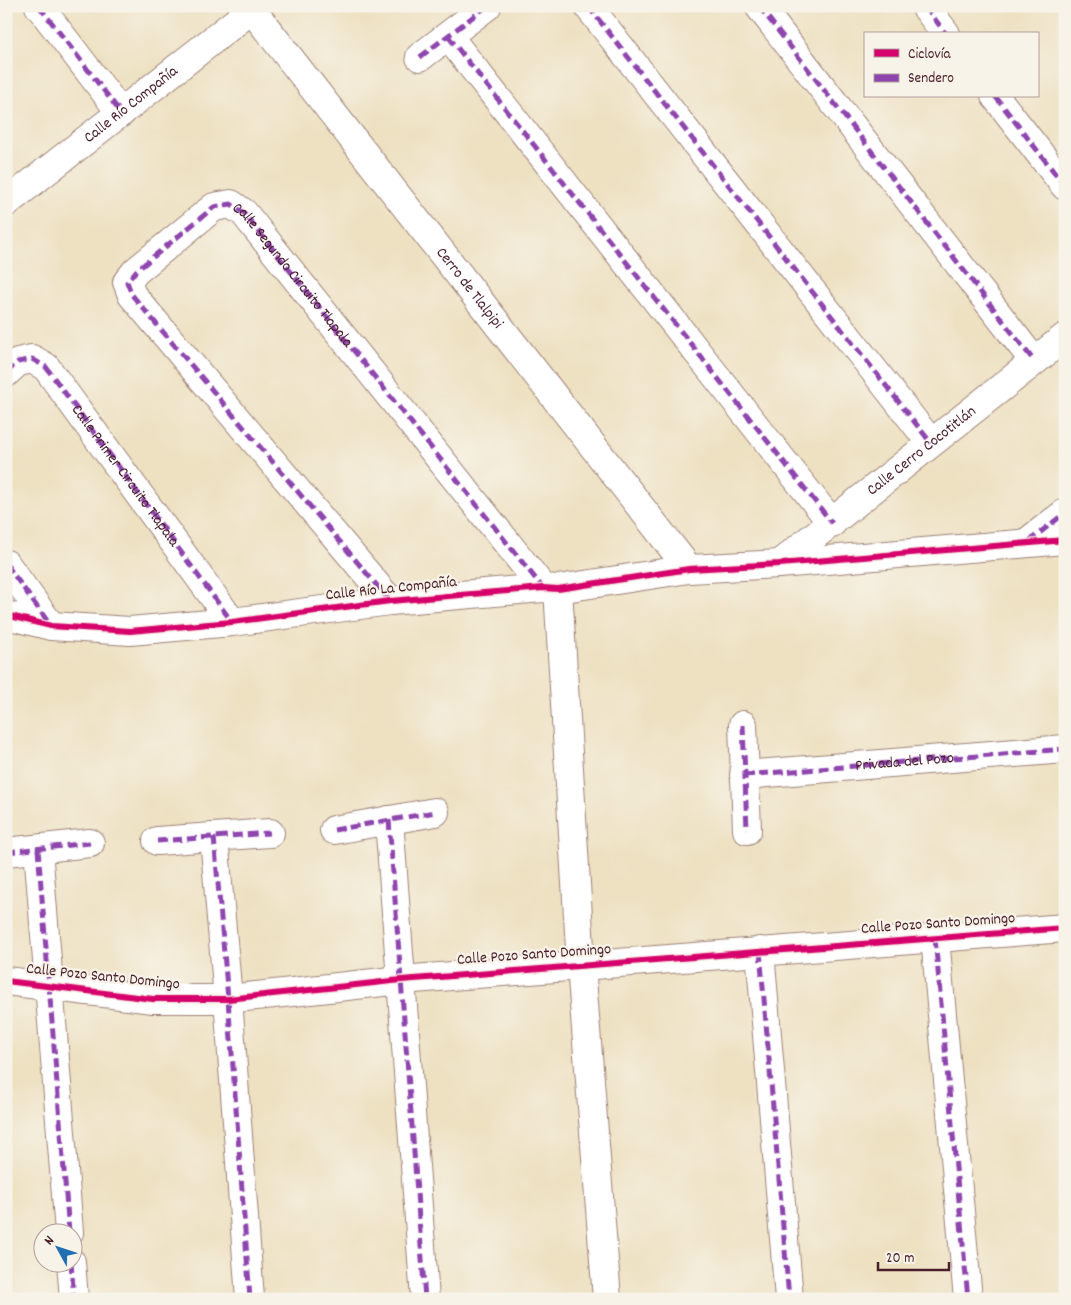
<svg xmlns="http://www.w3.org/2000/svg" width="1071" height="1305" font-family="Dekko,sans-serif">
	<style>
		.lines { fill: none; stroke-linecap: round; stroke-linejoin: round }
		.street-casing { stroke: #9c8076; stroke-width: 30 }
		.secondary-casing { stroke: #9c8076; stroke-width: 30 }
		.street { stroke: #fff; stroke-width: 28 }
		.secondary { stroke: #fff; stroke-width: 28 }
		.quiet { stroke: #8e44ad; stroke-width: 5; stroke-dasharray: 10 5; stroke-linecap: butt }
		.cycleway-casing { stroke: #f7f3e8; stroke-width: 9 }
		.cycleway { stroke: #d6006c; stroke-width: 6 }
		.labels { text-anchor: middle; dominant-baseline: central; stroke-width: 4.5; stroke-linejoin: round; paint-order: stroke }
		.street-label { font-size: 16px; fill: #4a1f2b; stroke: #f7f3e8 }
	</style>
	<rect width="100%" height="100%" fill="#f7f3e8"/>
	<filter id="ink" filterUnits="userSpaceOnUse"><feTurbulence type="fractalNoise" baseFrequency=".02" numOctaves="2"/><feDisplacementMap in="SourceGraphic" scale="10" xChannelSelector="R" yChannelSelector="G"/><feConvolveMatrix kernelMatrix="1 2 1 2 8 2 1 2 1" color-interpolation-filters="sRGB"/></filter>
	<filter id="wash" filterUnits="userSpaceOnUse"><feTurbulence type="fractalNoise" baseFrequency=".0096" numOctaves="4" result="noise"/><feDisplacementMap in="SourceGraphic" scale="20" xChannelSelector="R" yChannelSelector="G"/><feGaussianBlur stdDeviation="1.12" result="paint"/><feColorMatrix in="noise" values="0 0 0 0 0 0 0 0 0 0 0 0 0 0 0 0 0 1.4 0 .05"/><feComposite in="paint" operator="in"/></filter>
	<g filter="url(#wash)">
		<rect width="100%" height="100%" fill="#eee1c2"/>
	</g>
	<g filter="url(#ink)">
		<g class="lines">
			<g class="street-casing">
				<g id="street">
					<polyline points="39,6 121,113"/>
					<path id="s1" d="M249,6L689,569"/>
					<polyline points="588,6 931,443"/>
					<polyline points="759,6 1034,361"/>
					<polyline points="925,6 946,34"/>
					<polyline points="448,36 832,523"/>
					<polyline points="420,57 487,6"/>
					<polyline points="995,96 1065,186"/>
					<path id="s2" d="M6,203L256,6"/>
					<path id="s3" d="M6,373L18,362L32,359L46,367L232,622"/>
					<polyline points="1026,543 1065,513"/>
					<polyline points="6,564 51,626"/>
					<path id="s4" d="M779,564L1065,337"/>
					<polyline points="558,589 581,965 607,1299"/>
					<path id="s5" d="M390,601L132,295L127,282L136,271L214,207L231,204L244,213L543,588"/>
					<polyline points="743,725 747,830"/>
					<polyline points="744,775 1065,749"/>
					<polyline points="389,820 425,1299"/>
					<polyline points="334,830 435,812"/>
					<polyline points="214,837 228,999 250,1299"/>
					<polyline points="157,841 270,833"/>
					<polyline points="38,849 69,1232"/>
					<polyline points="6,852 90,843"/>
					<polyline points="935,938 968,1299"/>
					<polyline points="760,951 789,1299"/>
					<polyline points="6,981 153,999 228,999 401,980 1065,928"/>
					<polyline points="71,1262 74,1299"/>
				</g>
			</g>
			<g class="secondary-casing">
				<polyline id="secondary" points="6,615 51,626 130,631 232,622 390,601 543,588 558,589 689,569 779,564 1065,540"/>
			</g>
			<use href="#street" class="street"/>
			<use href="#secondary" class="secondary"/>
			<g class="quiet">
				<polyline points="39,6 121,113"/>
				<polyline points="588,6 931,443"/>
				<polyline points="759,6 1034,361"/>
				<polyline points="925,6 946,34"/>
				<polyline points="448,36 832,523"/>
				<polyline points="420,57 487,6"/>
				<polyline points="995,96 1065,186"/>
				<polyline points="6,373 18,362 32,359 46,367 232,622"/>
				<polyline points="1028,542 1065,513"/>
				<polyline points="6,564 51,626"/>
				<polyline points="390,601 132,295 127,282 136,271 214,207 231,204 244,213 543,588"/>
				<polyline points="743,725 747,830"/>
				<path id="s6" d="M744,775L1065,749"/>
				<polyline points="389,820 425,1299"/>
				<polyline points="334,830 435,812"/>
				<polyline points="214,837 228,999 250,1299"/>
				<polyline points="157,841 270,833"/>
				<polyline points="38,849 69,1232"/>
				<polyline points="6,852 90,843"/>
				<polyline points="935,938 968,1299"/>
				<polyline points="760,951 789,1299"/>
				<polyline points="71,1262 74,1299"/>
			</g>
			<g class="cycleway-casing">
				<g id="cycleway">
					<polyline points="6,615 51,626 130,631 232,622 390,601 543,588 558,589 689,569 779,564 1065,540"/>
					<polyline points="6,981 153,999 228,999 401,980 1065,928"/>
				</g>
			</g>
			<use href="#cycleway" class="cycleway"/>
		</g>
	</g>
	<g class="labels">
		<g class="street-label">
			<text stroke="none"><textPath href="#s2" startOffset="159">Calle Río Compañía</textPath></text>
			<text stroke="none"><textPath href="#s5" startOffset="641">Calle Segundo Circuito Tlapala</textPath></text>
			<text stroke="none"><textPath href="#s1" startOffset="358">Cerro de Tlalpipi</textPath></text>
			<text stroke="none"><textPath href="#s4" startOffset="182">Calle Cerro Cocotitlán</textPath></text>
			<text stroke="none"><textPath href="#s3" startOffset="181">Calle Primer Circuito Tlapala</textPath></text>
			<text transform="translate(391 589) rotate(-6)">Calle Río La Compañía</text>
			<text stroke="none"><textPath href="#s6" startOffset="161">Privada del Pozo</textPath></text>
			<text transform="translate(938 924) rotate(-4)">Calle Pozo Santo Domingo</text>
			<text transform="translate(534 955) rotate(-4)">Calle Pozo Santo Domingo</text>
			<text transform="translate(103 977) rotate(6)">Calle Pozo Santo Domingo</text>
		</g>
	</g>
	<rect width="1071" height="1305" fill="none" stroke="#f7f3e8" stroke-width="25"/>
	<rect x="864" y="32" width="175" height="65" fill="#f7f3e8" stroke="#b29e9c"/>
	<rect x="874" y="49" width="25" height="8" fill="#d6006c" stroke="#b29e9c"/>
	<text x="908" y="58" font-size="15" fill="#4a1f2b">Ciclovía</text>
	<rect x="874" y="74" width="25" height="8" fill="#8e44ad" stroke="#b29e9c"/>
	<text x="908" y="82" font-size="15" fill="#4a1f2b">Sendero</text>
	<g transform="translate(58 1248) rotate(310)"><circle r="24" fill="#f7f3e8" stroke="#b29e9c"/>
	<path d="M0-4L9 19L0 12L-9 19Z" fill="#1f6fb2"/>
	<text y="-8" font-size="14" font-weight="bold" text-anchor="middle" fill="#4a1f2b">N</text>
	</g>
	<path d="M878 1262v8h71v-8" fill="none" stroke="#4a1f2b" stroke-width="2.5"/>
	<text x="886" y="1262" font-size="15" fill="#4a1f2b" stroke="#f7f3e8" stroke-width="4" paint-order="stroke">20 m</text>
</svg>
